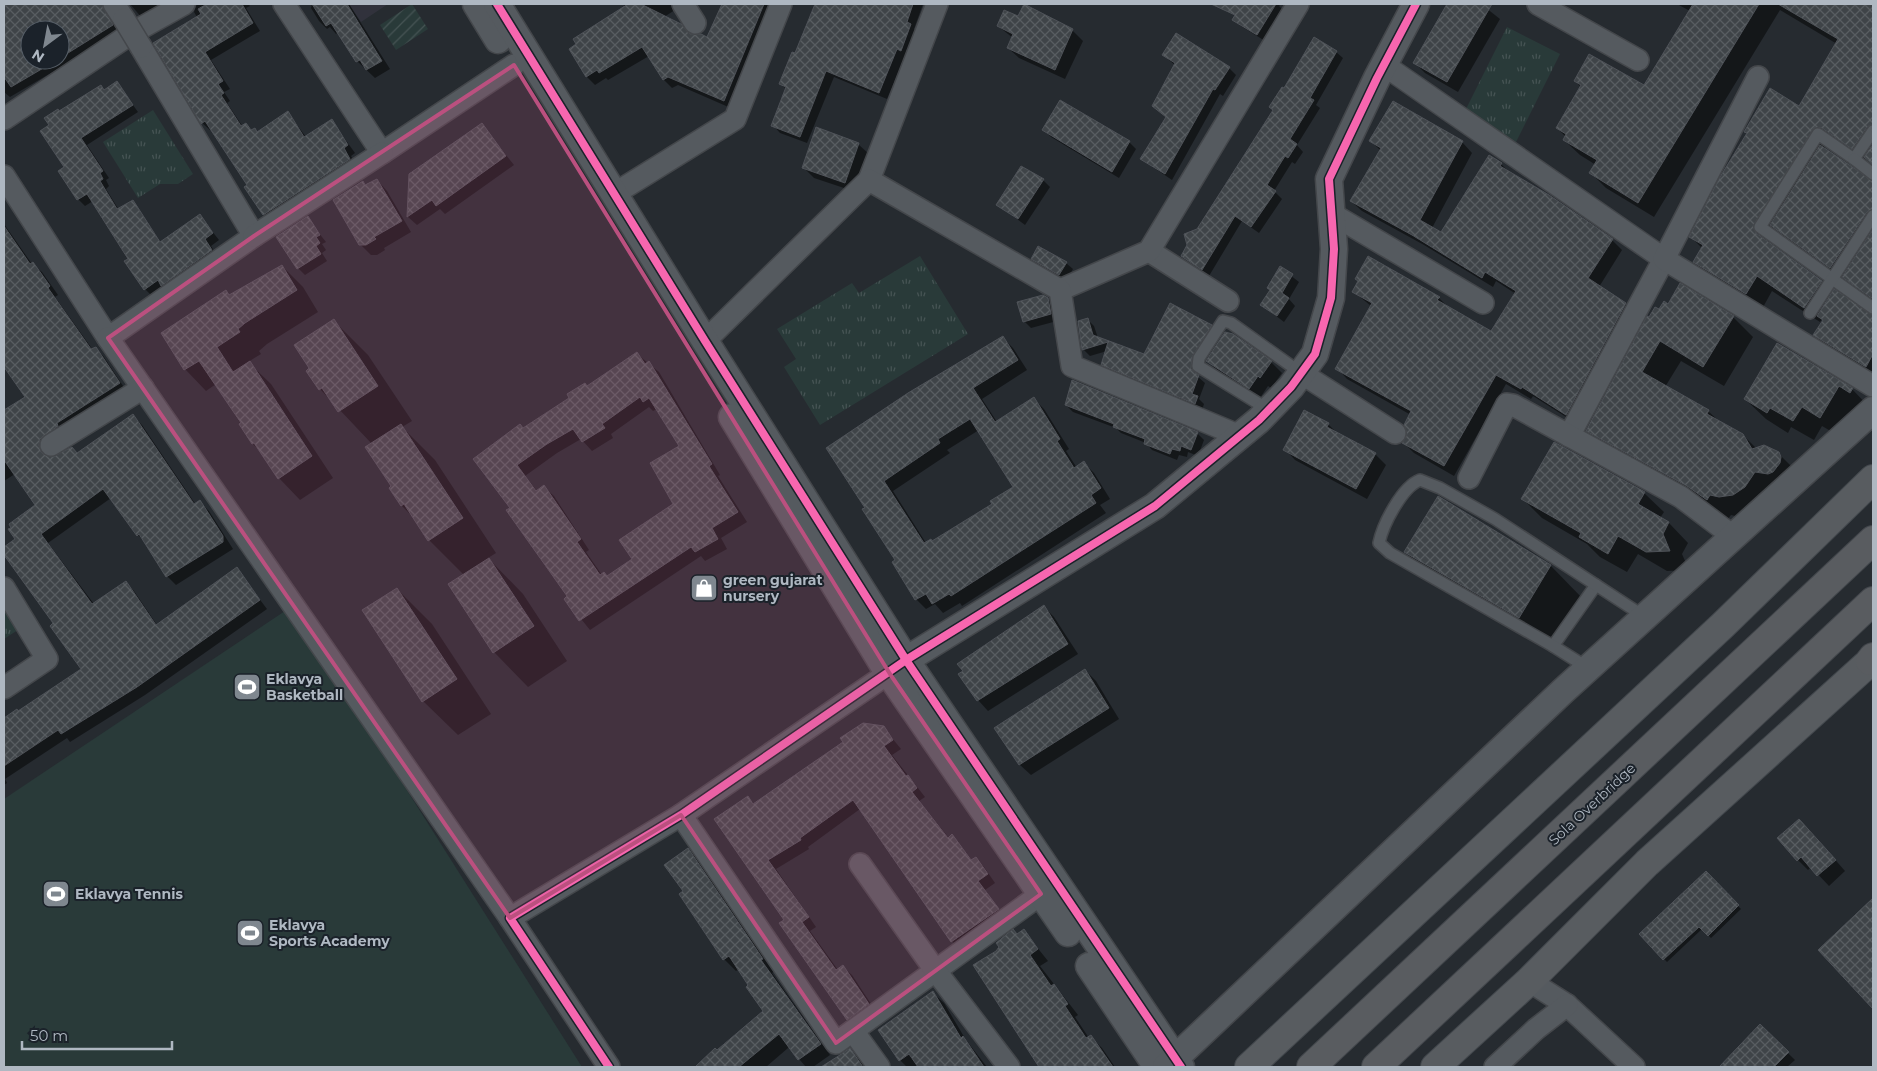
<svg xmlns="http://www.w3.org/2000/svg" width="1877" height="1071" font-family="Montserrat,sans-serif">
	<style>
		.medical { fill: #31323c }
		.grass { fill: url(#grass-tufts) }
		.garden { fill: url(#garden-furrows) }
		.pitch { fill: #293a39 }
		.shadow { fill: #0007; fill-rule: evenodd }
		.building { fill: url(#building-cross-hatch); stroke: #4e5258; fill-rule: evenodd }
		.lines { fill: none; stroke-linecap: round; stroke-linejoin: round }
		.service-casing { stroke: #44474b; stroke-width: 14 }
		.minor-casing { stroke: #44474b; stroke-width: 24 }
		.tertiary-casing { stroke: #44474b; stroke-width: 29 }
		.primary-casing { stroke: #43484d; stroke-width: 30 }
		.trunk-casing { stroke: #43474c; stroke-width: 30 }
		.service { stroke: #555a5f; stroke-width: 11 }
		.minor { stroke: #555a5f; stroke-width: 21 }
		.tertiary { stroke: #555a5f; stroke-width: 26 }
		.primary { stroke: #585c60; stroke-width: 28 }
		.trunk { stroke: #595c60; stroke-width: 28 }
		.minor-bridge-casing { stroke: #44474b; stroke-width: 24; stroke-linecap: butt }
		.minor-bridge { stroke: #555a5f; stroke-width: 21 }
		.cycleway-casing { stroke: #1b222a; stroke-width: 11 }
		.cycleway { stroke: #f766af; stroke-width: 8 }
		.marked { fill: #bb507f; fill-opacity: 0.2; stroke: #bb507f; stroke-width: 4; stroke-linejoin: round }
		.labels { text-anchor: middle; dominant-baseline: central; stroke-width: 4; stroke-linejoin: round; paint-order: stroke }
		.poi-label { font-size: 14px; font-weight: bold; fill: #afb8c2; stroke: #1b222a; text-anchor: start }
		.street-label { font-size: 14px; fill: #afb8c2; stroke: #1b222a }
	</style>
	<defs>
		<pattern id="grass-tufts" width="24" height="20" patternUnits="userSpaceOnUse" patternTransform="scale(1.25)"><rect width="24" height="20" fill="#293a39"/><path d="M3 7l-1-3M5 7V3M7 7l1-3M15 17l-1-3M17 17v-4M19 17l1-3" fill="none" stroke="#465454"/></pattern>
		<pattern id="garden-furrows" width="10" height="10" patternUnits="userSpaceOnUse" patternTransform="scale(1.25)"><rect width="10" height="10" fill="#293a39"/><path d="M-1 1l2-2M0 10L10 0M9 11l2-2" fill="none" stroke="#465454"/></pattern>
		<pattern id="building-cross-hatch" width="8" height="8" patternUnits="userSpaceOnUse" patternTransform="scale(1.25)"><rect width="8" height="8" fill="#3f4448"/><path d="M0 0l8 8M0 8l8-8" fill="none" stroke="#585d61"/></pattern>
	</defs>
	<rect width="100%" height="100%" fill="#262b30"/>
	<polygon class="medical" points="349,4 388,4 361,22"/>
	<g class="grass">
		<polygon points="1507,27 1560,54 1516,142 1463,115"/>
		<polygon points="153,110 193,174 178,184 160,184 138,198 103,142"/>
		<polygon points="920,256 968,334 820,425 784,367 796,359 777,329 852,283 859,293"/>
		<polygon points="4,596 24,626 4,639"/>
	</g>
	<polygon class="garden" points="412,4 428,29 396,50 380,25"/>
	<polygon class="pitch" points="291,607 582,1067 4,1067 4,799"/>
	<g class="shadow">
		<path d="M4,4H112L109,14L119,33L10,97L4,92ZM30,30H60V60H30Z"/>
		<polygon points="130,4 163,4 142,18"/>
		<polygon points="197,4 248,4 250,6 246,8 260,31 211,60 230,89 224,92 230,101 227,103 243,127 246,125 253,131 255,130 258,133 288,113 306,137 332,121 355,153 351,156 357,167 271,222 246,187 249,185 212,129 210,130 202,123 197,17 194,12"/>
		<polygon points="312,4 349,4 390,69 375,78 357,61 338,32 336,34 330,27 327,29 319,21 311,8"/>
		<polygon points="623,4 670,4 675,10 664,17 690,35 708,39 724,4 775,4 733,109 678,85 672,88 664,80 649,56 608,80 606,78 595,85 587,77 625,7"/>
		<polygon points="816,4 923,4 914,29 918,32 908,57 905,56 887,99 834,77 807,143 780,133 773,125 787,90 780,83 795,55"/>
		<polygon points="1220,4 1281,4 1279,6 1283,10 1265,41 1241,26 1234,20 1236,16 1234,13"/>
		<polygon points="1448,4 1481,4 1500,19 1458,92 1425,73 1414,62"/>
		<polygon points="1677,4 1873,4 1873,165 1869,161 1868,163 1829,142 1825,149 1873,182 1873,302 1847,280 1846,282 1787,240 1775,228 1768,239 1769,244 1821,282 1833,294 1869,316 1873,316 1873,376 1830,350 1815,335 1824,321 1822,319 1820,322 1772,291 1762,309 1709,277 1694,262 1702,248 1691,237 1748,134 1746,132 1800,108 1837,44 1780,10 1654,217 1606,188 1591,173 1596,165 1580,155 1564,140 1566,137 1557,128 1581,87 1575,81 1644,87 1690,11"/>
		<polygon points="1046,18 1072,30 1083,41 1065,79 1019,58 1008,48 1013,38 998,26"/>
		<polygon points="1336,52 1343,58 1316,105 1320,108 1297,145 1303,152 1295,164 1292,162 1274,191 1282,199 1259,233 1242,221 1209,276 1182,256 1274,111 1284,90"/>
		<polygon points="1163,55 1229,68 1236,75 1223,96 1220,94 1172,180 1141,159 1167,118 1153,106 1175,65"/>
		<polygon points="117,83 138,112 87,145 109,178 106,180 109,186 106,189 119,210 133,201 161,243 200,216 219,240 211,246 218,257 152,296 145,289 93,201 85,206 78,199 51,125 60,113 100,86 105,91"/>
		<polygon points="1061,102 1129,142 1136,149 1119,178 1051,137 1044,130"/>
		<polygon points="482,125 514,165 445,214 440,209 417,225 408,217 410,174"/>
		<polygon points="1371,141 1462,142 1472,153 1432,228 1441,234 1501,164 1510,173 1612,240 1622,250 1599,287 1626,304 1636,314 1577,424 1533,396 1531,399 1506,384 1454,476 1414,453 1404,443 1409,434 1411,415 1347,379 1337,368 1371,306 1354,292 1439,298 1449,308 1491,333 1516,294 1496,281 1493,287 1424,245 1362,211 1351,201 1381,151"/>
		<polygon points="858,144 869,154 856,192 814,178 803,167"/>
		<polygon points="377,180 387,191 411,232 384,248 385,250 377,255 371,255 360,244 362,182 366,186"/>
		<polygon points="1043,180 1050,187 1025,225 998,205"/>
		<polygon points="307,218 326,242 322,244 326,250 322,253 327,261 305,275 298,268"/>
		<polygon points="4,224 32,264 42,272 58,295 55,297 93,350 96,348 104,357 127,392 47,454 47,457 52,459 78,454 133,416 142,425 196,505 200,502 209,511 233,549 176,585 167,576 147,543 138,535 111,498 48,543 94,604 126,583 134,591 157,625 237,569 267,609 145,695 70,742 67,738 5,779 7,783 4,785 4,719 17,711 19,712 83,669 55,624 4,553 4,549 17,539 37,505 15,474 4,481 4,412 27,397 4,365"/>
		<polygon points="1033,259 1066,263 1073,269 1066,281 1039,266"/>
		<polygon points="282,266 303,287 318,312 267,344 259,351 261,354 248,362 271,384 333,478 300,500 279,478 262,453 253,444 216,384 206,391 185,369 230,296"/>
		<polygon points="1281,268 1299,282 1289,299 1295,306 1284,322 1262,305"/>
		<polygon points="1047,299 1054,306 1057,321 1031,328 1024,321"/>
		<polygon points="1669,305 1733,317 1753,337 1724,386 1681,361 1665,387 1708,411 1721,423 1743,435 1756,448 1778,453 1799,474 1740,517 1731,515 1728,519 1608,451 1588,431 1659,311"/>
		<polygon points="1087,319 1094,326 1098,338 1144,356 1211,326 1218,332 1198,364 1197,376 1205,383 1199,399 1204,404 1202,410 1110,371 1103,364 1107,351 1090,356 1083,349"/>
		<polygon points="334,321 368,355 412,421 402,427 435,460 496,553 488,558 523,594 567,661 528,687 494,652 464,575 429,540 413,517 402,506 391,488 393,487 372,444 320,389"/>
		<polygon points="1232,335 1271,362 1282,373 1271,388 1268,386 1260,398 1218,371 1208,361"/>
		<path d="M1003,338L1013,348L1027,370L982,399L997,422L1034,399L1044,409L1069,449L1066,451L1077,468L1084,463L1094,473L1110,499L1100,505L1106,513L962,606L960,603L943,613L935,604L926,609L916,599L866,508L828,448ZM979,430L1015,487L994,505L932,542L926,543L893,491L950,453L947,450Z"/>
		<polygon points="1778,344 1852,389 1872,410 1841,437 1822,426 1814,440 1791,427 1788,433 1766,419 1745,399"/>
		<path d="M637,354L659,372L720,475L718,476L747,522L721,538L727,549L705,561L701,556L590,630L565,599L569,597L511,509L475,459ZM649,407L653,411L657,409L680,446L675,504L634,559L607,577L602,575L586,552L589,550L554,496L544,487L537,491L525,476L557,453L581,439L592,451L613,438L611,434Z"/>
		<polygon points="1066,405 1197,433 1204,440 1198,456 1188,452 1187,457 1179,455 1177,460 1152,450 1146,443 1121,433 1116,428 1073,412"/>
		<polygon points="1328,424 1338,434 1375,454 1386,465 1367,499 1295,460 1285,449"/>
		<polygon points="1644,493 1664,512 1660,518 1669,523 1688,543 1682,554 1689,570 1667,571 1638,554 1627,572 1600,557 1587,544 1542,518 1523,499"/>
		<polygon points="1438,498 1551,566 1585,601 1554,652 1440,586 1405,552"/>
		<polygon points="397,589 432,624 491,714 458,735 423,701"/>
		<polygon points="1044,607 1054,617 1078,654 988,711 978,700"/>
		<polygon points="1085,670 1096,681 1119,719 1031,775 1020,765 996,728"/>
		<polygon points="883,727 901,749 892,755 925,797 919,801 949,838 952,836 972,861 976,858 984,867 995,883 985,890 1006,919 961,950 952,941 860,809 808,847 809,849 776,869 816,927 810,931 838,970 843,967 852,975 877,1013 856,1028 848,1019 786,920 748,798 754,804"/>
		<polygon points="1810,831 1845,871 1829,886 1811,867 1808,870 1798,860"/>
		<polygon points="688,849 700,862 775,971 772,973 830,1055 813,1067 806,1067 799,1059 795,1042 766,1067 703,1067 717,1052 764,1011 739,969 736,971 724,959 685,891"/>
		<polygon points="1706,873 1741,909 1711,938 1702,929 1667,962 1641,934"/>
		<polygon points="1873,900 1873,1007 1820,951"/>
		<polygon points="1024,931 1048,961 1040,966 1078,1015 1075,1017 1089,1038 1091,1037 1102,1048 1115,1067 1040,1067 975,965"/>
		<polygon points="933,993 944,1003 966,1040 987,1067 907,1067 900,1060"/>
		<polygon points="1760,1026 1795,1060 1787,1067 1720,1067"/>
		<polygon points="850,1050 862,1062 865,1067 839,1067 834,1060"/>
	</g>
	<g class="building">
		<polygon points="4,4 102,4 113,25 60,58 60,30 30,30 30,60 57,60 11,87 4,77"/>
		<polygon points="207,4 242,4 253,23 205,52 223,81 218,84 224,93 221,95 241,126 246,123 251,130 255,128 257,132 288,111 304,137 332,119 348,145 344,148 350,159 263,215 244,187 247,185 205,121 201,124 153,43 201,14 198,9"/>
		<polygon points="312,4 347,4 382,61 366,70 360,60 356,62 331,23 326,26"/>
		<polygon points="628,4 641,4 681,24 690,34 701,34 707,37 722,4 764,4 724,101 668,77 663,80 642,47 599,73 597,70 586,77 569,49 576,44 573,39"/>
		<polygon points="815,4 913,4 907,22 911,24 901,51 897,49 879,93 826,71 800,137 771,126 786,87 779,84 792,52 795,53"/>
		<polygon points="1024,4 1073,29 1055,70 1007,48 1013,34 997,26 1004,10 1018,16"/>
		<polygon points="1211,4 1276,4 1257,35 1232,20 1235,15"/>
		<polygon points="1447,4 1492,4 1447,82 1413,63"/>
		<polygon points="1693,4 1759,4 1638,203 1589,173 1597,160 1563,140 1566,134 1556,128 1581,85 1574,81 1589,54 1644,85"/>
		<polygon points="1778,4 1873,4 1873,124 1867,127 1852,149 1822,128 1814,128 1753,226 1756,233 1822,281 1804,308 1757,276 1746,294 1693,262 1703,245 1689,237 1720,177 1747,133 1744,132 1770,88 1799,106 1838,39"/>
		<polygon points="1176,33 1230,67 1215,90 1213,89 1165,174 1140,159 1166,117 1152,106 1175,63 1162,55"/>
		<polygon points="1314,37 1337,51 1310,98 1314,100 1290,139 1297,144 1288,158 1285,156 1267,185 1276,191 1251,227 1235,216 1202,270 1181,256 1187,245 1184,234 1197,229 1273,110 1269,107 1282,87 1284,88"/>
		<polygon points="117,81 133,105 81,138 103,171 100,173 103,179 100,181 117,209 133,200 160,242 200,214 213,233 205,239 212,250 161,286 158,280 144,290 124,261 128,259 87,194 77,200 58,171 64,167 40,131 49,125 44,118 58,109 59,111 101,85 104,90"/>
		<polygon points="1060,100 1130,141 1112,172 1042,130"/>
		<polygon points="1393,101 1463,141 1420,220 1441,232 1489,155 1502,163 1500,166 1549,195 1613,239 1588,278 1626,303 1566,415 1522,387 1521,389 1496,375 1444,466 1402,443 1407,434 1404,425 1411,411 1335,369 1372,303 1352,292 1358,281 1355,279 1368,256 1440,297 1437,300 1491,331 1516,291 1485,272 1482,278 1412,235 1350,201 1381,148 1369,141"/>
		<polygon points="482,123 506,156 436,206 432,200 407,217 409,174"/>
		<polygon points="816,127 859,143 845,183 802,168"/>
		<polygon points="1873,144 1873,165 1864,157"/>
		<polygon points="1820,145 1873,181 1873,209 1867,212 1830,268 1770,225"/>
		<polygon points="1021,166 1044,179 1018,219 996,205"/>
		<polygon points="377,179 402,221 374,237 376,239 366,245 359,245 333,200 363,181 365,185"/>
		<polygon points="308,216 320,235 316,237 320,243 316,246 321,254 297,269 276,237"/>
		<polygon points="4,226 30,264 33,262 50,286 48,288 91,349 96,347 120,383 57,423 58,426 40,439 39,445 41,452 52,457 72,447 77,453 133,414 194,504 200,500 223,536 223,542 166,577 139,534 137,536 103,489 41,534 92,604 126,581 156,625 237,567 260,600 137,687 61,734 58,730 4,766 4,718 17,709 18,711 81,669 50,626 53,623 4,555 4,547 15,539 8,529 11,528 9,524 35,505 4,460 4,410 25,397 4,367"/>
		<polygon points="1873,229 1873,299 1842,277"/>
		<polygon points="1038,246 1067,262 1059,275 1031,259"/>
		<polygon points="282,265 297,290 245,323 238,329 240,332 217,347 233,372 250,361 312,456 278,479 254,443 252,444 239,424 241,423 199,361 184,370 161,333 226,290 229,295"/>
		<polygon points="1280,266 1293,274 1282,293 1289,298 1277,316 1260,305 1270,290 1267,288"/>
		<polygon points="1680,283 1734,316 1703,367 1660,341 1642,372 1709,410 1707,414 1743,434 1752,449 1764,445 1779,452 1781,457 1780,463 1773,472 1768,474 1755,472 1745,487 1733,495 1719,497 1710,495 1707,500 1687,486 1586,431 1647,316 1649,317 1655,307 1659,309 1664,301 1668,304"/>
		<polygon points="1834,289 1873,315 1873,354 1866,367 1813,335 1823,320 1817,316"/>
		<polygon points="1043,295 1048,298 1051,314 1023,322 1017,302"/>
		<polygon points="1170,303 1212,325 1192,357 1191,369 1199,375 1192,394 1198,396 1195,404 1101,365 1108,342 1082,350 1078,321 1088,318 1093,335 1144,354"/>
		<polygon points="334,319 378,386 338,412 322,388 319,390 306,371 309,368 294,345"/>
		<polygon points="1225,332 1233,334 1272,361 1260,378 1258,376 1249,389 1206,361"/>
		<path d="M1003,336L1018,360L973,388L995,422L1034,397L1060,439L1057,441L1074,468L1084,461L1101,488L1091,495L1096,503L951,596L949,594L932,604L926,594L915,600L892,562L895,560L862,509L865,508L826,448L908,393ZM970,419L1013,487L990,501L992,504L932,541L931,539L924,543L884,481L940,443L938,439Z"/>
		<polygon points="1777,343 1853,388 1850,393 1839,386 1820,418 1802,407 1793,421 1770,408 1767,413 1744,399"/>
		<path d="M637,352L645,364L649,361L712,464L709,466L738,512L712,528L718,539L695,552L691,547L579,621L564,599L567,596L506,510L510,508L473,459L520,424L523,428L569,398L567,394L585,383L587,386ZM640,397L643,402L649,398L679,446L650,463L673,504L619,540L632,559L607,576L604,572L600,575L577,542L581,539L544,485L536,491L517,465L547,444L573,429L582,442L605,428L602,424Z"/>
		<polygon points="1072,380 1198,432 1191,450 1181,446 1180,451 1172,449 1170,454 1144,444 1145,439 1113,427 1114,424 1065,405"/>
		<polygon points="1304,410 1329,423 1327,427 1376,453 1356,489 1283,450"/>
		<polygon points="401,424 463,518 428,541 404,504 401,506 389,488 391,486 365,447"/>
		<polygon points="1554,442 1645,492 1638,504 1669,522 1663,534 1670,551 1646,552 1618,536 1608,554 1579,537 1581,533 1521,499"/>
		<polygon points="1438,496 1551,565 1519,618 1404,552"/>
		<polygon points="489,558 534,626 493,653 448,584"/>
		<polygon points="397,588 457,679 422,702 362,610"/>
		<polygon points="1044,605 1068,644 977,701 958,674 963,671 957,664"/>
		<polygon points="1085,669 1109,708 1019,765 994,728"/>
		<polygon points="863,723 884,726 893,740 884,746 906,776 908,775 917,788 912,792 948,838 952,834 971,860 976,857 988,874 978,881 999,909 951,942 853,800 800,838 801,840 768,860 809,917 802,922 836,970 843,965 869,1004 847,1020 779,923 784,920 714,819 748,796 753,804 843,742 840,738"/>
		<polygon points="1799,819 1836,860 1817,876 1801,857 1797,861 1777,838"/>
		<polygon points="688,848 763,959 761,960 821,1044 798,1060 779,1034 739,1067 695,1067 715,1048 717,1050 763,1011 746,987 748,985 729,956 723,960 679,894 683,891 664,865"/>
		<polygon points="1706,871 1739,905 1708,936 1699,927 1663,960 1639,934"/>
		<polygon points="1873,898 1873,1009 1818,950"/>
		<polygon points="1013,929 1017,934 1024,929 1038,949 1030,955 1051,986 1054,984 1068,1004 1065,1006 1086,1038 1091,1035 1113,1067 1039,1067 973,965 996,951 999,947 996,943"/>
		<polygon points="933,991 961,1038 963,1036 984,1067 918,1067 909,1054 899,1061 878,1030"/>
		<polygon points="1760,1024 1789,1052 1774,1067 1719,1067"/>
		<polygon points="850,1048 863,1067 821,1067 840,1055"/>
	</g>
	<g class="lines">
		<g class="service-casing">
			<g id="service">
				<polyline points="1873,131 1854,159 1818,134 1760,227 1873,308"/>
				<polyline points="1854,159 1873,174"/>
				<polyline points="1810,313 1873,216"/>
				<polyline points="1269,410 1198,366 1199,358 1223,321 1231,323 1301,373"/>
				<polyline points="1553,646 1596,585"/>
				<path d="M1588,668L1553,646L1390,553L1379,543C1383,524 1402,487 1420,480L1440,488L1495,519L1645,617"/>
			</g>
		</g>
		<g class="minor-casing">
			<g id="minor">
				<polyline points="114,4 124,19"/>
				<polyline points="284,4 382,153 514,65"/>
				<polyline points="683,4 695,23"/>
				<polyline points="1538,4 1638,60"/>
				<polyline points="1384,65 1664,259 1569,436"/>
				<polyline points="1758,77 1664,259 1873,386"/>
				<polyline points="4,119 132,33 184,4"/>
				<polyline points="4,176 108,338 254,236 141,47"/>
				<polyline points="869,180 937,4"/>
				<polyline points="614,194 735,119 781,4"/>
				<polyline points="1332,214 1483,303"/>
				<polyline points="254,236 382,153"/>
				<polyline points="1149,251 1228,301"/>
				<polyline points="1060,290 1149,251 1298,4"/>
				<polyline points="108,338 510,918"/>
				<polyline points="705,341 869,180 1060,290 1072,366 1240,436"/>
				<polyline points="1301,373 1395,433"/>
				<polyline points="51,445 143,388"/>
				<polyline points="1469,478 1507,404 1513,405 1681,497 1734,537"/>
				<polyline points="4,588 47,659 4,688"/>
				<polyline points="681,815 836,1043 1041,894"/>
				<polyline points="860,864 935,970 1009,1067"/>
				<polyline points="1529,981 1567,1005 1634,1067"/>
				<polyline points="853,1031 879,1067"/>
				<polyline points="609,1067 510,918 681,815 902,664"/>
				<polyline points="1495,1067 1536,1029 1567,1005"/>
			</g>
		</g>
		<g class="tertiary-casing">
			<g id="tertiary">
				<polyline points="476,4 498,40"/>
				<polyline points="497,4 705,341 906,660 1181,1067"/>
				<polyline points="732,417 885,668 1068,933"/>
				<polyline points="906,660 1155,506 1259,420 1291,387 1315,354 1331,298 1334,249 1329,179 1377,78 1416,4"/>
				<polyline points="1089,966 1157,1067"/>
				<polyline points="1166,1067 1563,691 1873,410"/>
			</g>
		</g>
		<g class="primary-casing">
			<g id="primary">
				<polyline points="1249,1067 1723,625 1873,479"/>
				<polyline points="1435,1067 1529,981 1647,863 1873,659"/>
			</g>
		</g>
		<g class="trunk-casing">
			<g id="trunk">
				<polyline points="1870,661 1873,657"/>
				<polyline points="1311,1067 1873,540"/>
				<polyline points="1376,1067 1873,601"/>
			</g>
		</g>
		<use href="#service" class="service"/>
		<use href="#minor" class="minor"/>
		<use href="#tertiary" class="tertiary"/>
		<use href="#primary" class="primary"/>
		<use href="#trunk" class="trunk"/>
		<g class="minor-bridge-casing">
			<polyline id="minor-bridge" points="124,19 141,47"/>
		</g>
		<use href="#minor-bridge" class="minor-bridge"/>
		<g class="cycleway-casing">
			<g id="cycleway">
				<polyline points="497,4 705,341 906,660 1181,1067"/>
				<polyline points="609,1067 510,918 681,815 906,660 1155,506 1259,420 1291,387 1315,354 1331,298 1334,249 1329,179 1377,78 1416,4"/>
			</g>
		</g>
		<use href="#cycleway" class="cycleway"/>
	</g>
	<path class="marked" d="M514,65L890,674L1041,894L836,1043L681,815L510,918L108,338L254,236Z"/>
	<defs>
		<g id="shop-square" transform="scale(1.4375)"><rect x="-9" y="-9" width="18" height="18" rx="4" fill="#7f878f" stroke="#1b222a"/><path d="M-5-2.5h2.3a2.7 3.5 0 0 1 5.4 0H5L5.5 6h-11ZM-1.5-2.5h3a1.5 2.3 0 0 0-3 0Z" fill="#fff"/></g>
		<g id="stadium-square" transform="scale(1.4375)"><rect x="-9" y="-9" width="18" height="18" rx="4" fill="#7f878f" stroke="#1b222a"/><path d="M0-5a6.5 5 0 1 0 0 10a6.5 5 0 1 0 0-10ZM-3.5-1.8h7v3.6h-7Z" fill="#fff"/></g>
	</defs>
	<g fill-rule="evenodd">
		<use href="#shop-square" x="704" y="588"/>
		<use href="#stadium-square" x="247" y="687"/>
		<use href="#stadium-square" x="56" y="894"/>
		<use href="#stadium-square" x="250" y="933"/>
	</g>
	<g class="labels">
		<g class="poi-label">
			<text x="723" y="580">green gujarat<tspan x="723" dy="16">nursery</tspan></text>
			<text x="266" y="679">Eklavya<tspan x="266" dy="16">Basketball</tspan></text>
			<text x="75" y="894">Eklavya Tennis</text>
			<text x="269" y="925">Eklavya<tspan x="269" dy="16">Sports Academy</tspan></text>
		</g>
		<g class="street-label">
			<text transform="translate(1592 804) rotate(-43)">Sola Overbridge</text>
		</g>
	</g>
	<rect width="1877" height="1071" fill="none" stroke="#afb8c2" stroke-width="10"/>
	<g transform="translate(45 45) rotate(212)"><circle r="24" fill="#1b222a" stroke="#565e67"/>
	<path d="M0-4L9 19L0 12L-9 19Z" fill="#7f878f"/>
	<text y="-8" font-size="14" font-weight="bold" text-anchor="middle" fill="#afb8c2">N</text>
	</g>
	<path d="M22 1041v8h150v-8" fill="none" stroke="#afb8c2" stroke-width="2.5"/>
	<text x="30" y="1041" font-size="15" fill="#afb8c2" stroke="#1b222a" stroke-width="4" paint-order="stroke">50 m</text>
</svg>
